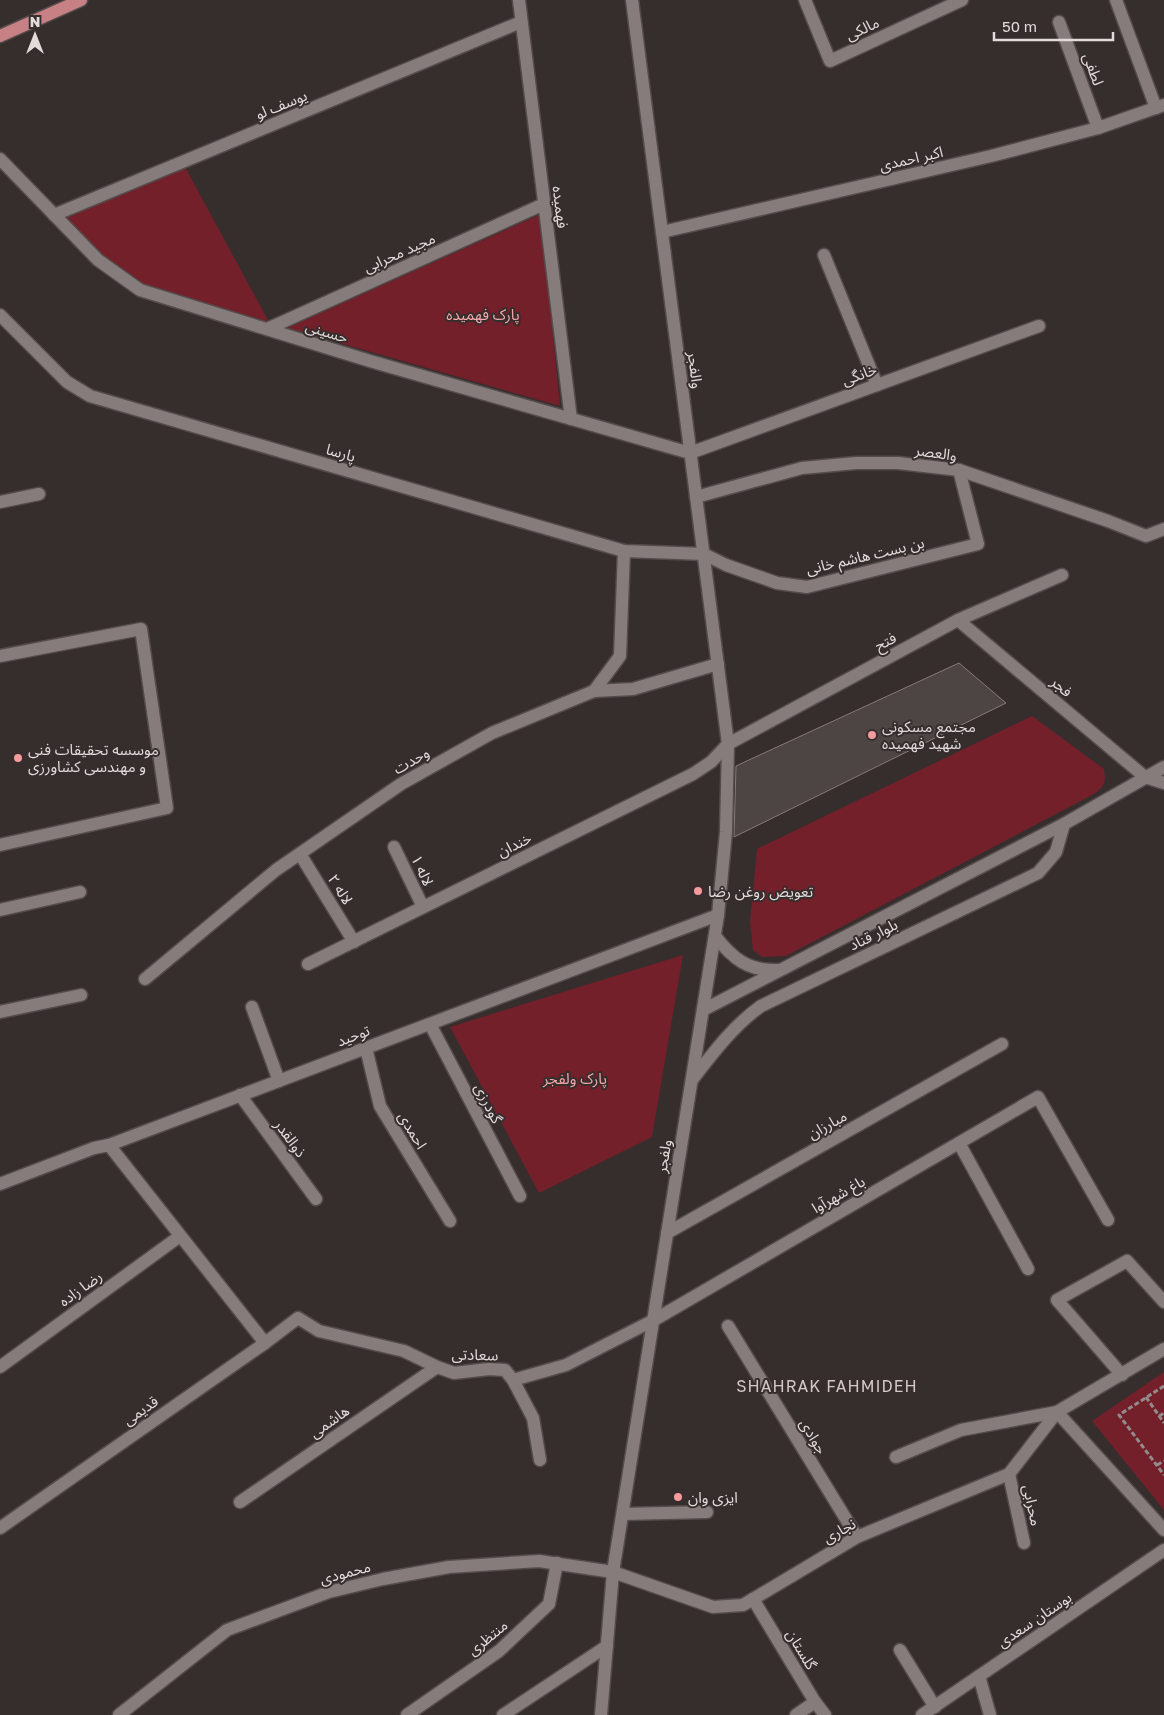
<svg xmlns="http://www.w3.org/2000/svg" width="1164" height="1715" font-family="'Golos Text','Noto Sans Arabic',sans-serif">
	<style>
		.green { fill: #73202a }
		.building { fill: #4d4444; stroke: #857a79 }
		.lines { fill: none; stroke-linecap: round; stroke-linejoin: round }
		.minor-casing { stroke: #544c4c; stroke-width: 15 }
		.major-casing { stroke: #544c4c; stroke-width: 15 }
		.path { stroke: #948c8c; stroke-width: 3; stroke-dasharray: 5 2.5; stroke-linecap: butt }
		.minor { stroke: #877c7c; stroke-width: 12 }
		.major { stroke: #c78184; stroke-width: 12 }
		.poi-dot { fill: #f59b9e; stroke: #362d2d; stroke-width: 2 }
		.labels { text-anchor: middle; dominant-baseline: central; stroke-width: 4; stroke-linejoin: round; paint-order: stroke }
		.street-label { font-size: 15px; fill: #e2dbdb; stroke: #362d2d }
		.park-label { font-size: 15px; fill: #f4a8aa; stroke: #362d2d }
		.poi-label { font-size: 15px; fill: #e2dbdb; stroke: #362d2d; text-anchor: start }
		.neighbourhood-label { font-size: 16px; letter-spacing: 1px; fill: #d5c8c8; stroke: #362d2d }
	</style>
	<rect width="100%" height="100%" fill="#362d2d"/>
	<g class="green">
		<polygon points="185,167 269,322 144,286 102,257 64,217"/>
		<polygon points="541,214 560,406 287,328"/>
		<path d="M1032,716L1104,769C1106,784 1105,785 1094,794L786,956L762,957L753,950L750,922L757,849Z"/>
		<polygon points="683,955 652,1137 539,1193 450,1027"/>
		<polygon points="1164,1372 1164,1510 1092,1421"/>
	</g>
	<polygon class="building" points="959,663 1006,703 734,837 736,766"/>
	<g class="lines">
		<g class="minor-casing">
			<g id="minor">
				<polyline points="519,0 571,419"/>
				<polyline points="805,0 830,61 962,0"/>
				<polyline points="1116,0 1156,108"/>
				<polyline points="1059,22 1098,128"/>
				<polyline points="0,159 98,260 140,290 370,361 690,453 1039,326"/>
				<polyline points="54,215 521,22"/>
				<polyline points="662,232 991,156 1098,128 1164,105"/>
				<polyline points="824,255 877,385"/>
				<polyline points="0,315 67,382 90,396 624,551 704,554 726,565 777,583 807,587 978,544 959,470"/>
				<polyline points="267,329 544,204"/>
				<polyline points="696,497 802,468 856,463 898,463 959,470 1108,521 1146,536 1164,529"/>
				<polyline points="0,502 39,494"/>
				<polyline points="958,620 1145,777 1164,783"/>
				<polyline points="0,656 141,629 167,808 0,845"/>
				<polyline points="594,691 633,689 718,664"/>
				<polyline points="394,847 423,907"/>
				<polyline points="300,854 354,942"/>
				<polyline points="0,910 80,892"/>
				<path d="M715,936C733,959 748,971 778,970"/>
				<polyline points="308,964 693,774 711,762 728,744 958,620 1062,575"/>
				<polyline points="145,979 276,870 401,784 492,733 594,691 620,656 624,551"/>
				<polyline points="252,1007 279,1081"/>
				<polyline points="703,1010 1064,824 1164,767"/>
				<polyline points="0,1012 81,995"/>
				<polyline points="430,1024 520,1196"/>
				<polyline points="366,1048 380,1106 450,1221"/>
				<path d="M692,1080C713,1053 733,1026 761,1006L1038,873L1056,852L1064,824"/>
				<polyline points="240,1095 316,1199"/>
				<polyline points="959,1143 1028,1269"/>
				<polyline points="109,1145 265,1343"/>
				<polyline points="0,1184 94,1148 109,1145 718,915"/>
				<polyline points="667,1233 1002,1044"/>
				<polyline points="728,1326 857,1537"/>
				<polyline points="0,1367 180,1236"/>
				<polyline points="1122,1375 1057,1300 1127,1261 1164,1302"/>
				<polyline points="513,1380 566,1365 654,1320 1038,1097 1108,1220"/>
				<polyline points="1057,1412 1164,1530"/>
				<polyline points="896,1457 961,1430 1057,1412 1164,1349"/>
				<polyline points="1009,1474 1024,1543"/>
				<polyline points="240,1502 437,1367"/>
				<polyline points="623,1514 707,1512"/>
				<polyline points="0,1528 265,1343 298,1318 319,1331 404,1351 437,1367 454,1373 489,1369 505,1370 513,1380 533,1418 540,1460"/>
				<polyline points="753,1599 815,1702 825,1715"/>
				<polyline points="900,1650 935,1707"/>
				<polyline points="979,1676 990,1715"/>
				<polyline points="119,1715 227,1630 329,1592 383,1579 449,1567 539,1561 613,1572 713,1607 743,1605 857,1537 1009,1474 1057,1412"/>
				<polyline points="407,1715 499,1651 549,1604 557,1563"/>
				<polyline points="503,1715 607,1646"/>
				<polyline points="601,1715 613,1572 718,915 726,832 728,744 632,0"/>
				<polyline points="796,1715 815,1702"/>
				<polyline points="922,1715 1164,1550"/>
			</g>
		</g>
		<g class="major-casing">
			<polyline id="major" points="0,36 81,0"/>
		</g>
		<g class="path">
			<polyline points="1164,1386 1119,1415 1164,1475"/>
			<polyline points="1146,1397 1164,1423"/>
			<polyline points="1159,1416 1164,1413"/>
			<polyline points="1157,1465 1164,1461"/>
		</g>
		<use href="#minor" class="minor"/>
		<use href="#major" class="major"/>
	</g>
	<g class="poi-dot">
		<circle cx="872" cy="735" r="5"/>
		<circle cx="18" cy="758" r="5"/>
		<circle cx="698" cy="891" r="5"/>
		<circle cx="678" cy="1497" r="5"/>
	</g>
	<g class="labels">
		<g class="street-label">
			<text transform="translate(862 28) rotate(-25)">مالکی</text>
			<text transform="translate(1094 69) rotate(70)">لطفی</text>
			<text transform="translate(281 104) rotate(-22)">یوسف لو</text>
			<text transform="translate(911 158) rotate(-13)">اکبر احمدی</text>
			<text transform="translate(561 207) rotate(83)">فهمیده</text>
			<text transform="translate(399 252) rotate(-24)">مجید محرابی</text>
			<text transform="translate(327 331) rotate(17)">حسینی</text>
			<text transform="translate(696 370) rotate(83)">والفجر</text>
			<text transform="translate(859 374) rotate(-20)">خانگی</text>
			<text transform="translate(341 452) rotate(16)">پارسا</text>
			<text transform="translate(936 452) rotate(8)">والعصر</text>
			<text transform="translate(865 555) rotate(-13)">بن بست هاشم خانی</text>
			<text transform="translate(885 641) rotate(-29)">فتح</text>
			<text transform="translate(1062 686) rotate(40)">فجر</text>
			<text transform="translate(411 760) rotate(-30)">وحدت</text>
			<text transform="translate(514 844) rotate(-26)">خندان</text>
			<text transform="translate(423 870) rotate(65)">لاله ۱</text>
			<text transform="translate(341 889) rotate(58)">لاله ۲</text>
			<text transform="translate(873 934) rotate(-26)">بلوار قناد</text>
			<text transform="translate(353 1035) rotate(-21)">توحید</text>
			<text transform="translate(489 1103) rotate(63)">گودرزی</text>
			<text transform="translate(827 1124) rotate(-29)">مبارزان</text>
			<text transform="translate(413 1130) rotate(59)">احمدی</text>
			<text transform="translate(291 1138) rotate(54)">ذوالقدر</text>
			<text transform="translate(663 1156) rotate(-81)">ولفجر</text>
			<text transform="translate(838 1194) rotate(-30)">باغ شهرآوا</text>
			<text transform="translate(80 1288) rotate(-36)">رضا زاده</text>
			<text transform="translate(475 1354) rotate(1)">سعادتی</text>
			<text transform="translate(140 1410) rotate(-35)">قدیمی</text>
			<text transform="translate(329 1421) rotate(-35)">هاشمی</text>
			<text transform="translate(814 1436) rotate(59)">جوادی</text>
			<text transform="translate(1033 1505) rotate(78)">محرابی</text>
			<text transform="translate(839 1530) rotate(-29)">نجاری</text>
			<text transform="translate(345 1572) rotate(-15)">محمودی</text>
			<text transform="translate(1034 1619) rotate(-34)">بوستان سعدی</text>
			<text transform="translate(487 1637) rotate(-39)">منتظری</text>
			<text transform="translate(802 1649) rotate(59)">گلستان</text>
		</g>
		<g class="park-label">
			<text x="483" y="314">پارک فهمیده</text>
			<text x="575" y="1078">پارک ولفجر</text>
		</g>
		<g class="poi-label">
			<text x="882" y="726">مجتمع مسکونی<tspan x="882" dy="17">شهید فهمیده</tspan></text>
			<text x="28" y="749">موسسه تحقیقات فنی<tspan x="28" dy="17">و مهندسی کشاورزی</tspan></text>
			<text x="708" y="891">تعویض روغن رضا</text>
			<text x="688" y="1497">ایزی وان</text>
		</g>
		<g class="neighbourhood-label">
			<text x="827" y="1386">SHAHRAK FAHMIDEH</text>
		</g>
	</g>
	<g transform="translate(35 35)" stroke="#362d2d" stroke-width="4" paint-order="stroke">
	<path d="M0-4L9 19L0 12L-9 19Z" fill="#e2dbdb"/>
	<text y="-8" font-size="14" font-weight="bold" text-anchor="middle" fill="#e2dbdb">N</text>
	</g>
	<path d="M994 32v8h119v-8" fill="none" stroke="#e2dbdb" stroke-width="2.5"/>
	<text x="1002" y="32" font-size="15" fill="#e2dbdb" stroke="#362d2d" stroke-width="4" paint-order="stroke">50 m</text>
</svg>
